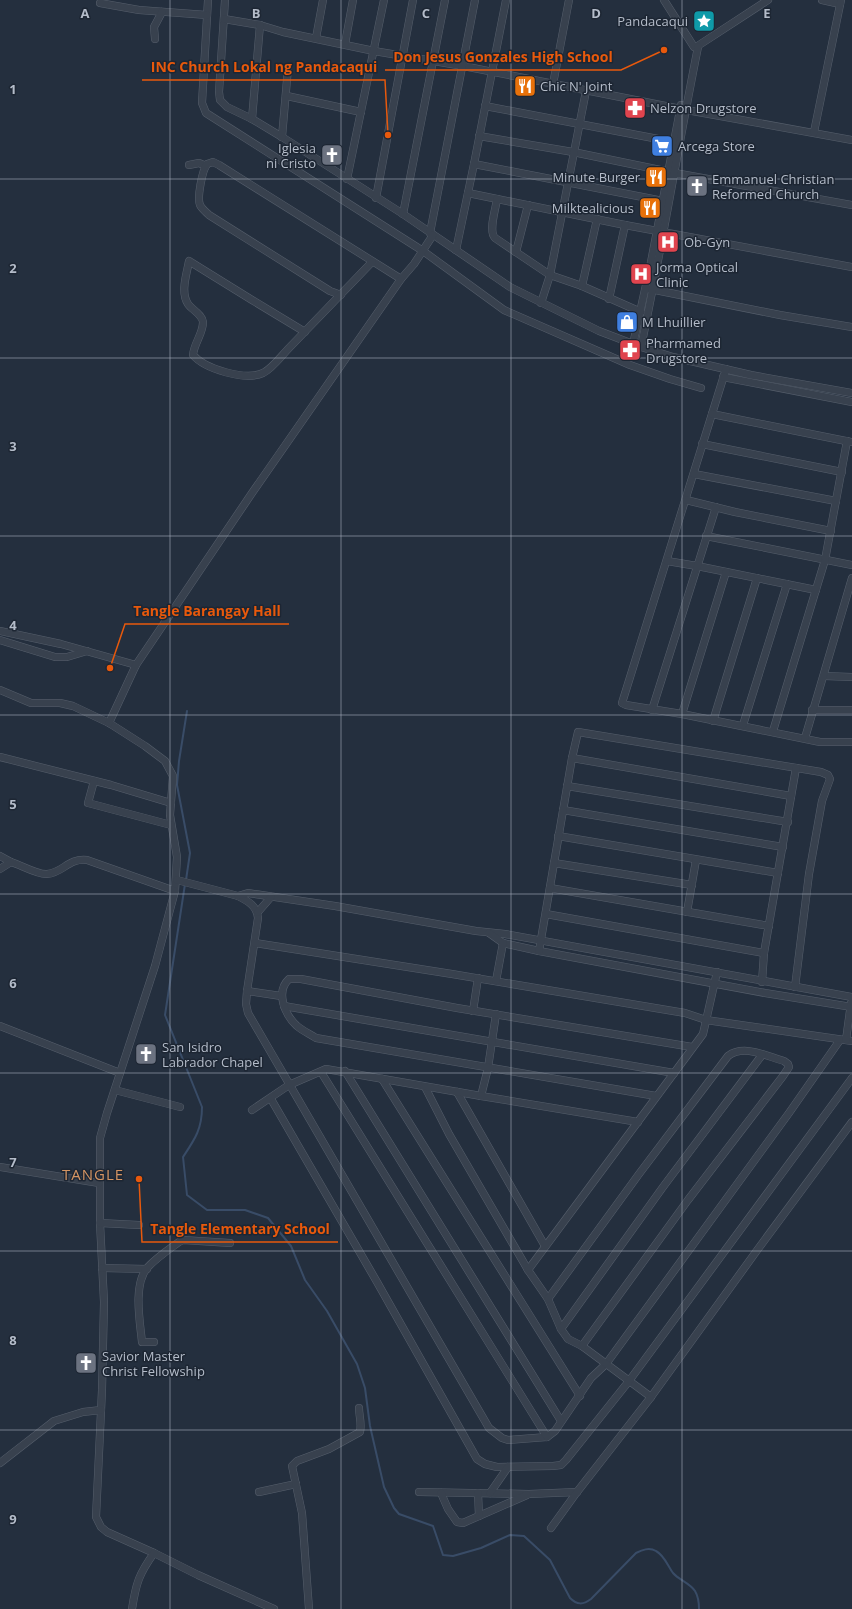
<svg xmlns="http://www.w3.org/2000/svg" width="852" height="1609" font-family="'Open Sans',sans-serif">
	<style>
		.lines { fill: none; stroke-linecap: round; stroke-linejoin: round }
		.stream { stroke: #394c67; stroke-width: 2 }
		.minor-casing { stroke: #565f6c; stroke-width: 8 }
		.minor { stroke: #38414e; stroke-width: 7 }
		.grid { fill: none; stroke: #b4bcc9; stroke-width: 1; stroke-opacity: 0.55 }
		.labels { text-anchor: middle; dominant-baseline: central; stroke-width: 3; stroke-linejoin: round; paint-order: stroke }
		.poi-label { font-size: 13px; fill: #b4bcc9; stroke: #1d2633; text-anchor: start }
		.quarter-label { font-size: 15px; letter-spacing: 1px; fill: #d59563; stroke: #1d2633 }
		.grid-label { font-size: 13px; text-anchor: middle; font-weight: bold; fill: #b4bcc9; stroke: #1d2633; stroke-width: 3; stroke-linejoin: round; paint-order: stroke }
		.leader { fill: none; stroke: #e8590c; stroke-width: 1.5 }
		.callout-dot { fill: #e8590c; stroke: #1d2633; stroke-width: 1.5 }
		.callout-label { font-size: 14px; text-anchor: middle; font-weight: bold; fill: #e8590c; stroke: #1d2633; stroke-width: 3; stroke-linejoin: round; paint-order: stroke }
	</style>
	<rect width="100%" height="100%" fill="#242f3e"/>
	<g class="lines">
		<g class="stream">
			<polyline points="186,880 190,853 177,785 179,761 187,711"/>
			<path d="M185,884L165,1015L202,1107C202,1129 195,1139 183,1157L187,1195L207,1210H245L268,1218L291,1246L305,1280L327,1311L357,1364L365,1388L370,1426L384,1487L394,1508L399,1514L433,1526L443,1555L453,1556L481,1548L510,1535L524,1536L550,1560L570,1598C577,1605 583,1605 591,1599L636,1553C642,1550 649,1547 656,1551C664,1555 668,1566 673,1573C679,1580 690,1583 695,1591C698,1596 699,1603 699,1609"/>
		</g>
		<g class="minor-casing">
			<g id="minor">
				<polyline points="208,0 202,103 206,113 423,251 504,310 630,365 670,379 701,388"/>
				<polyline points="225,0 219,92 220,100 227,107 252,119 282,137 403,214 510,287 599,331 641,347 673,357 751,375 852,393"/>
				<polyline points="664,0 694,47 696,47 768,0"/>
				<polyline points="822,0 840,4"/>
				<polyline points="100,3 139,10 207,15"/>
				<polyline points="224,19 260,25 283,32 374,51 463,66 681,109 852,140"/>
				<polyline points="316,38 323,0"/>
				<polyline points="155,39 154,27 162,12"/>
				<polyline points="345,44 353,0"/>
				<polyline points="553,84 569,0"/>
				<polyline points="287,96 361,112"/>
				<polyline points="485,106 674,142"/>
				<polyline points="252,119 260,25"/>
				<polyline points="814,132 841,0"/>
				<polyline points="479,136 573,152 675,173 852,205"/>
				<polyline points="282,137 288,68"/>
				<polyline points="474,164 663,201"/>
				<polyline points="189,165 199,163 206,166"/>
				<polyline points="347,179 384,0"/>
				<polyline points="468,193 625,225 852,267"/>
				<polyline points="376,198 413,0"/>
				<path d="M497,199C496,208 488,231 495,238L550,275L582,286L641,312"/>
				<polyline points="403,214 445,0"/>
				<polyline points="430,233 475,0"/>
				<polyline points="456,250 474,164 506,0"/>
				<polyline points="516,252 528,205"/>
				<polyline points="582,286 597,219"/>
				<polyline points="650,289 780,315 852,327"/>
				<path d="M341,295L330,291L209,215C206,212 202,209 200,205C197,198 202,171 207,164L213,162L219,165L401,279"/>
				<polyline points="609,299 625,225"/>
				<polyline points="541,303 550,275 586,91"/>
				<path d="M305,332L252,300L189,261C187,273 180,292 188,304C192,310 202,314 203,322C203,334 194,343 193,355C205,369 245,381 263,373C273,368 282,355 289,348C317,319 344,291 372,262"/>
				<polyline points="633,344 651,262 681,105"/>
				<path d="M641,347C662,247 678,147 698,47"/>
				<polyline points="726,369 622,703 626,705 682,714 820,742 852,742"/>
				<polyline points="723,377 852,402"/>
				<polyline points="712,414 851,442"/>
				<polyline points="702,444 842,472"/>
				<polyline points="694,474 836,501"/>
				<polyline points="686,500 735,512 831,531"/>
				<polyline points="706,536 852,565"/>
				<polyline points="667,561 697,566 816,590"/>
				<polyline points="0,631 61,644 136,665"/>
				<polyline points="0,640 55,657 67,657 87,651"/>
				<polyline points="824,676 852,677"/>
				<polyline points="0,690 31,703 60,703 73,706 109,723 145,746 165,761 173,776 170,815 177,857 175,891 155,966 107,1113 100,1138 100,1223 104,1302 102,1390 96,1517 101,1527 107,1532 154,1553 198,1575 274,1609"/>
				<polyline points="652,710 716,507"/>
				<polyline points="812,710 852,710"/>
				<polyline points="682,714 726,572"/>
				<polyline points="713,721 757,578"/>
				<polyline points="109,723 136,665 252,493 401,279 414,264 433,235"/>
				<polyline points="743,725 787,584"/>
				<polyline points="773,731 825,560 847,441"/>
				<polyline points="805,738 852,578"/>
				<polyline points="0,757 111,785 171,803"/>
				<polyline points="572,758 791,796"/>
				<polyline points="94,781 88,803 171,825"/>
				<polyline points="567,786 788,822"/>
				<polyline points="563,810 783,847"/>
				<polyline points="558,836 778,873"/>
				<polyline points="0,856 11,862"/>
				<polyline points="554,863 692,885"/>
				<path d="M0,869L11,862C21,865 38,875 47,874C63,873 68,858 87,860L175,891"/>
				<path d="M177,880L238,896C248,901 257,906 258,918L247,991L246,1004L248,1013L489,1428L502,1438L508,1440L547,1437L555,1431L591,1378L606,1364L789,1113L840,1040"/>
				<polyline points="550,888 769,926"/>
				<polyline points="238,896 248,893 335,906 476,931 505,934 852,997"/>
				<polyline points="258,912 271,897"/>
				<polyline points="687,912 696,860"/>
				<polyline points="546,914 764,953"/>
				<polyline points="489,933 503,943 539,951 765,993 852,1007"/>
				<polyline points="255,943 452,974 685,1013 706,1020 852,1041"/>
				<polyline points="539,951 572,758 578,732 821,772 828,775 830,779 822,801 809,874 795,987"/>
				<polyline points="496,981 503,943"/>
				<polyline points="762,982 764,953 796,768"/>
				<polyline points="247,991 281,996"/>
				<polyline points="284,1006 674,1073"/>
				<polyline points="473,1011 478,978"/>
				<polyline points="0,1026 120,1073"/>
				<polyline points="846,1040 851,1003"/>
				<polyline points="345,1071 561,1421"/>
				<polyline points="321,1072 547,1437"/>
				<polyline points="382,1079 580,1396"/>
				<polyline points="425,1087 449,1134 528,1270 548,1299 561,1329 568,1339 582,1346 651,1397"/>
				<polyline points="115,1090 180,1107"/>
				<polyline points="457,1092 545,1246"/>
				<polyline points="481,1096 488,1068 496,1014"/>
				<path d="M656,1096L316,1038C310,1034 303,1031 297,1026C285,1015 275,992 289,979H301L457,1008L692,1047"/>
				<polyline points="271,1099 377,1282 477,1459 485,1464 497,1467 553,1466 561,1465 566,1460 629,1381 852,1078"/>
				<polyline points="252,1110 289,1085 326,1069 481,1096 638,1122"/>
				<polyline points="0,1167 99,1183"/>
				<polyline points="100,1223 139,1225"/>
				<polyline points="102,1268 147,1269"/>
				<polyline points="528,1270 703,1034 717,972"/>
				<path d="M548,1299L639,1174L728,1056C744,1044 766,1056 784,1061L788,1064L789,1067L783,1076L688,1200L582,1346"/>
				<polyline points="561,1329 663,1187 762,1055"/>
				<path d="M154,1342H142C140,1322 133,1285 147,1268C156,1258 168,1250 179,1242L183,1240L230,1243"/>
				<polyline points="0,1463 54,1421 83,1412 101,1410"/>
				<polyline points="259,1492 296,1484"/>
				<polyline points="419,1492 529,1494 577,1492"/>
				<polyline points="441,1493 448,1509 457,1522 463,1523 527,1495"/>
				<polyline points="478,1493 479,1516"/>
				<polyline points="490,1493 508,1467"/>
				<polyline points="551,1528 577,1492 651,1397 758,1249 852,1122"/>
				<path d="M132,1609C136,1583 139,1574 154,1553"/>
				<path d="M309,1609L302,1513L292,1466L297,1461L329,1449L360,1432C362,1423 359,1416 359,1408"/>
			</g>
		</g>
		<use href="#minor" class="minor"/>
	</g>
	<path class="grid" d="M170,0V1609M341,0V1609M511,0V1609M682,0V1609M0,179H852M0,358H852M0,536H852M0,715H852M0,894H852M0,1073H852M0,1251H852M0,1430H852"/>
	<defs>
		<g id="sight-square" transform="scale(1.15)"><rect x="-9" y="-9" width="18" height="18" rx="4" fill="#0f9aa8" stroke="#1d2633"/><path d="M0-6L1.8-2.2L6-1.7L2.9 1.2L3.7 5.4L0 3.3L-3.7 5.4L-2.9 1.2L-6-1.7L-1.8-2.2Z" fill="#fff"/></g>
		<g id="restaurant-square" transform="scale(1.15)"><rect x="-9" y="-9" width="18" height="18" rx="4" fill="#e8710a" stroke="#1d2633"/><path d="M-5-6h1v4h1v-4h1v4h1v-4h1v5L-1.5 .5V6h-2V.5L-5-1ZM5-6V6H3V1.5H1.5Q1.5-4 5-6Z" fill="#fff"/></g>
		<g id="pharmacy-square" transform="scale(1.15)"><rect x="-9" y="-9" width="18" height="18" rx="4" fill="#e0444e" stroke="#1d2633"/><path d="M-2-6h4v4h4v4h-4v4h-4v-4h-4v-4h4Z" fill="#fff"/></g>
		<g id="supermarket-square" transform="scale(1.15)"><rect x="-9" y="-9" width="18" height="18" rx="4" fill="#3f7fe0" stroke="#1d2633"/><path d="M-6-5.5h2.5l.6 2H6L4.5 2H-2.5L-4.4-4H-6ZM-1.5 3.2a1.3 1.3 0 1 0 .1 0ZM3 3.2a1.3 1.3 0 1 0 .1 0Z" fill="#fff"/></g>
		<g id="church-square" transform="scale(1.15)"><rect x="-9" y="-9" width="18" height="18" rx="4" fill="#6b7280" stroke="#1d2633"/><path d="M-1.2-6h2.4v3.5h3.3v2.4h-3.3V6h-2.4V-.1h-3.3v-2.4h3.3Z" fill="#fff"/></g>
		<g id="hospital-square" transform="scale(1.15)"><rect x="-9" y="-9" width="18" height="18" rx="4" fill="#e0444e" stroke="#1d2633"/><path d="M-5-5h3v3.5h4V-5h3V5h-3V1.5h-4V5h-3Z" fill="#fff"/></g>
		<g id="shop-square" transform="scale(1.15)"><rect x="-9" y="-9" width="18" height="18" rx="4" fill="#3f7fe0" stroke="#1d2633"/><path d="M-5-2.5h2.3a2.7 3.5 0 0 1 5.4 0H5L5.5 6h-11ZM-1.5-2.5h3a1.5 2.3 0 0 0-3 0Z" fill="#fff"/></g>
	</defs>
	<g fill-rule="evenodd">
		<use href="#sight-square" x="704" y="21"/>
		<use href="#restaurant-square" x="525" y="86"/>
		<use href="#pharmacy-square" x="635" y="108"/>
		<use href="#supermarket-square" x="662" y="146"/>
		<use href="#church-square" x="332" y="155"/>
		<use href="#restaurant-square" x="656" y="177"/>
		<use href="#church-square" x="697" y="186"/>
		<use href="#restaurant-square" x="650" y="208"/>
		<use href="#hospital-square" x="668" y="242"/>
		<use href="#hospital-square" x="641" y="274"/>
		<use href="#shop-square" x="627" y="322"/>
		<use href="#pharmacy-square" x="630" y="350"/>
		<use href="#church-square" x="146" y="1054"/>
		<use href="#church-square" x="86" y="1363"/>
	</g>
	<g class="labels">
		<g class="poi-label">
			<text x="688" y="21" text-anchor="end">Pandacaqui</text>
			<text x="540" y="86">Chic N' Joint</text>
			<text x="650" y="108">Nelzon Drugstore</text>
			<text x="678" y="146">Arcega Store</text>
			<text x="316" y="148" text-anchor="end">Iglesia<tspan x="316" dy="15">ni Cristo</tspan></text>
			<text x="640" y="177" text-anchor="end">Minute Burger</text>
			<text x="712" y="179">Emmanuel Christian<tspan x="712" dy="15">Reformed Church</tspan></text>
			<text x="634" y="208" text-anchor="end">Milktealicious</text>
			<text x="684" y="242">Ob-Gyn</text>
			<text x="656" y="267">Jorma Optical<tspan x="656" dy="15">Clinic</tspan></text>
			<text x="642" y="322">M Lhuillier</text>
			<text x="646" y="343">Pharmamed<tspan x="646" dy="15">Drugstore</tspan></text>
			<text x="162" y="1047">San Isidro<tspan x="162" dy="15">Labrador Chapel</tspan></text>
			<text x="102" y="1356">Savior Master<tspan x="102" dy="15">Christ Fellowship</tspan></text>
		</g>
		<g class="quarter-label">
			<text x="93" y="1174">TANGLE</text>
		</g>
	</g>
	<g class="grid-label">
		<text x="85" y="18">A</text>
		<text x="256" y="18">B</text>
		<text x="426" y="18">C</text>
		<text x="596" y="18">D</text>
		<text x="767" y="18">E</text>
		<text x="13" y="94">1</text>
		<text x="13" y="273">2</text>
		<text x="13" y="451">3</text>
		<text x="13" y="630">4</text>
		<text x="13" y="809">5</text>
		<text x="13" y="988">6</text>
		<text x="13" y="1167">7</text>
		<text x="13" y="1345">8</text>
		<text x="13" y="1524">9</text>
	</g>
	<path class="leader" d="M664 50L621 70H385M388 135L385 80H142M110 668L125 624H289M139 1179L142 1242H338"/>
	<g class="callout-dot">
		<circle cx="664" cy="50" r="4"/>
		<circle cx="388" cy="135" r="4"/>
		<circle cx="110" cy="668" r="4"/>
		<circle cx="139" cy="1179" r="4"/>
	</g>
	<g class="callout-label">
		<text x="503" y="62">Don Jesus Gonzales High School</text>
		<text x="264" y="72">INC Church Lokal ng Pandacaqui</text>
		<text x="207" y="616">Tangle Barangay Hall</text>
		<text x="240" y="1234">Tangle Elementary School</text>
	</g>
</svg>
